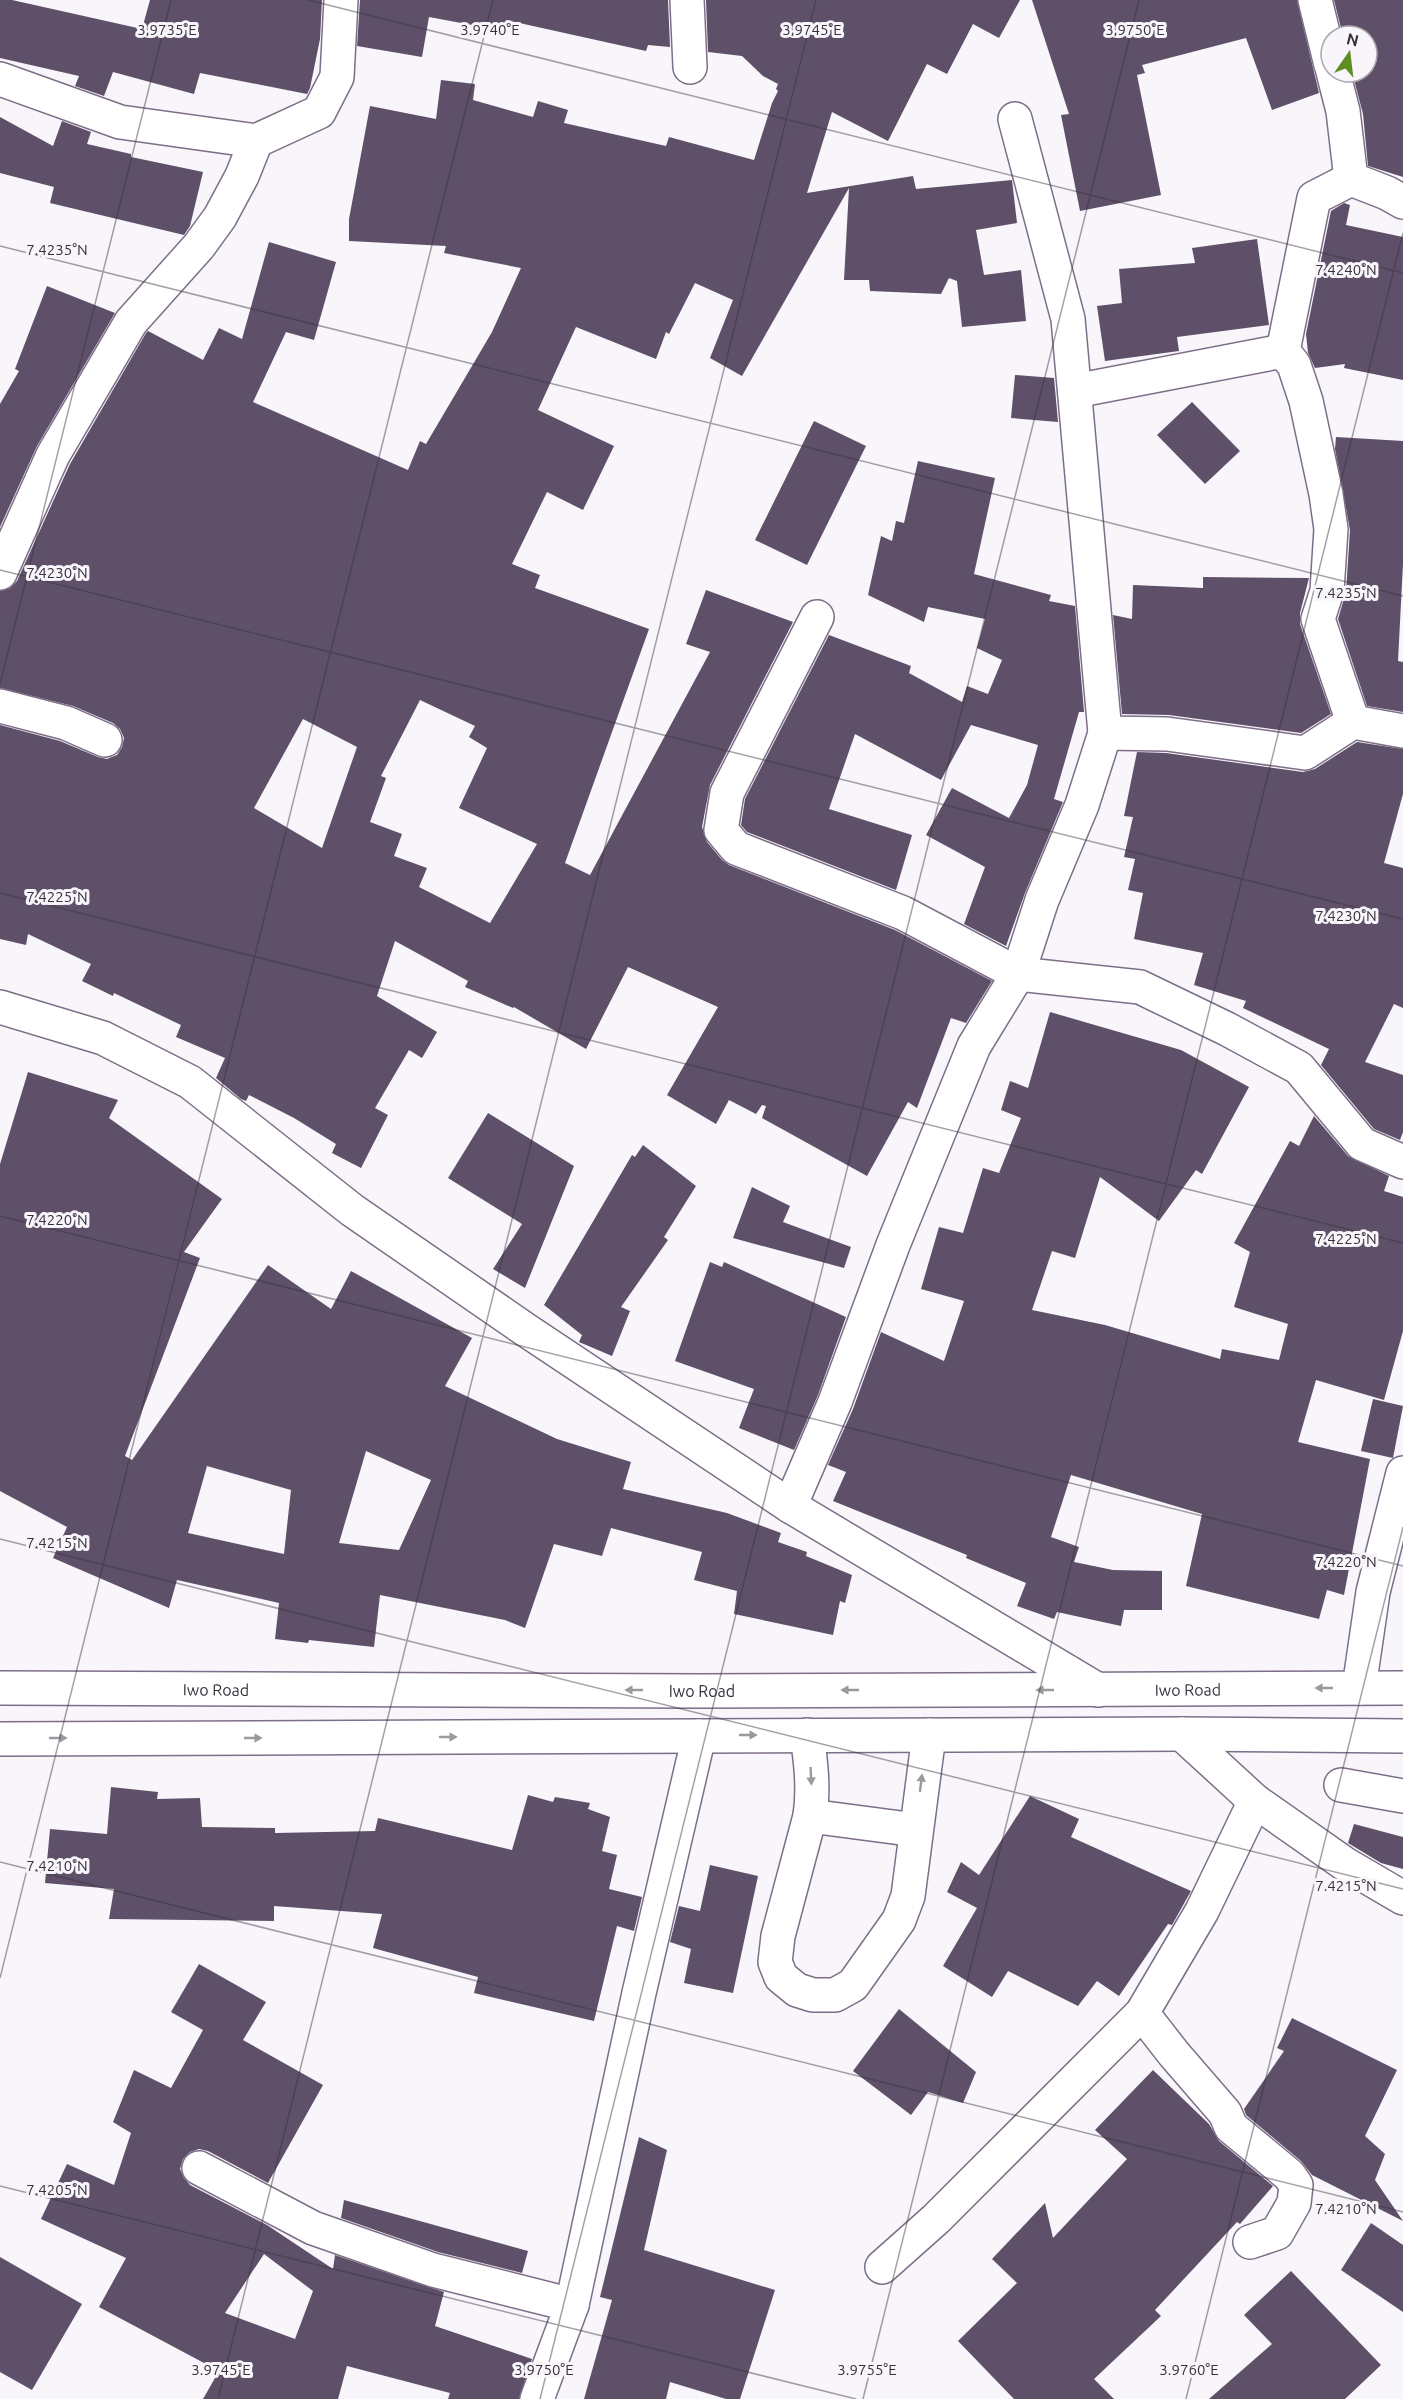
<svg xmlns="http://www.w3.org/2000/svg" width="1403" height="2399" font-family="Ubuntu,sans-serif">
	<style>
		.building { fill: #5e5069; fill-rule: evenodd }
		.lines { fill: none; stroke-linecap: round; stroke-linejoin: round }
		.minor-casing { stroke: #7d6e88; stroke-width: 36 }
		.major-casing { stroke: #7d6e88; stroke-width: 36 }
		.minor { stroke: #fff; stroke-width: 33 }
		.major { stroke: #fff; stroke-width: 33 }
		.oneway { fill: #9c989e }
		.ticks { fill: none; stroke: #38313c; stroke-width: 1.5; stroke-opacity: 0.45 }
		.labels { text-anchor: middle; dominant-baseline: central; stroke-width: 6; stroke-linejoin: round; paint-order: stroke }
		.street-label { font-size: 16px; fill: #38313c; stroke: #f8f5fb }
		.ticks-label { font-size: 15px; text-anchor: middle; fill: #38313c; stroke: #f8f5fb; stroke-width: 6; stroke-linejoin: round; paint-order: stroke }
	</style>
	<rect width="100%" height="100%" fill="#f8f5fb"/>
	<g class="building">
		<polygon points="0,0 12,0 142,29 150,0 322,0 320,39 310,88 307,94 200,73 194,94 113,72 104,96 75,86 79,76 0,58"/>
		<polygon points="360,0 668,0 670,47 648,45 646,51 506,20 504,31 429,17 422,57 357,46"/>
		<path d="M706,0H1020L999,38L973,24L947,74L927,64L888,141L832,112L807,193L913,176L916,189L1012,180L1017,223L976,230L984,275L1021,270L1026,321L962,327L957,281L949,278L941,294L870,291L869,280H844L849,188L742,376L710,358L733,300L695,283L669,334L666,332L656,359L576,327L538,410L614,446L583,510L547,492L512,564L540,575L535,588L649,629L565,863L590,875L710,652L686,644L706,590L793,622L710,785L702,827L707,842L722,860L729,865L895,930L992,981L966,1023L951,1018L917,1108L908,1102L867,1176L762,1118L766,1106L762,1105L756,1114L729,1100L716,1124L667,1095L718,1007L628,967L586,1049L514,1007L513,1008L465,987L468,981L395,941L377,996L437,1032L422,1058L409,1050L375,1108L388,1115L361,1168L332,1153L336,1144L294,1118L249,1095L246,1101L241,1099L216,1078L225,1058L176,1037L181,1025L114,993L113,996L82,981L91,964L28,934L26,945L0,939V725L60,741L98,757L107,759L117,755L122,747L124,738L120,729L113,723L73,706L0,688V591L10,588L17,581L70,464L146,333L148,331L203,360L219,328L242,339L269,242L336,262L314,340L286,332L253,402L408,470L420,441L426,444L492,332L521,268L444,253L446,246L349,241V219L370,106L436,119L441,80L475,84L473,100L533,117L538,101L568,110L564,123L666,146L669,137L754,160L772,103L778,91L776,89L778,84L763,76L742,56L708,52ZM420,700L475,726L469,737L487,748L459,808L537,844L490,923L419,887L427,868L394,856L402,834L370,822L386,778L381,776ZM303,719L357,747L322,848L254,808Z"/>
		<polygon points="1032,0 1297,0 1319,93 1272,110 1246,38 1142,65 1145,73 1137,75 1161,195 1080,211 1061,115 1069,114"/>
		<polygon points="1334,0 1403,0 1403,177 1368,166 1363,114 1352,72 1367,72 1367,36 1343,36"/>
		<polygon points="0,117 53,146 62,121 91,132 87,144 131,154 131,157 203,172 190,226 184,235 50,203 54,187 0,173"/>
		<polygon points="1344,203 1350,205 1346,225 1403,237 1403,380 1344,368 1345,364 1315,368 1308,353 1306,334 1331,211"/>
		<polygon points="1257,239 1269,325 1177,337 1179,351 1105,361 1097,306 1122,303 1119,269 1195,263 1192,248"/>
		<polygon points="47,286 115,313 37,446 0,527 0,404 19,371 15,369"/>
		<polygon points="1015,375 1054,378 1058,422 1011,418"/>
		<polygon points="1192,402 1240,451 1205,484 1157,435"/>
		<polygon points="814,421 866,446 807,565 755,540"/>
		<polygon points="1336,437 1403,441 1403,564 1398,661 1403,662 1403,712 1367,706 1338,619 1346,592 1350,530 1335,449"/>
		<polygon points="918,461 995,478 974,574 1051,595 1049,601 1075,606 1084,712 1079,712 1054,799 1063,802 1025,893 1006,946 964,924 985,867 926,835 952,788 1009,818 1027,785 1038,745 971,725 941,780 855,734 829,809 912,835 896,890 747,832 741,825 745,799 829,635 911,666 909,673 962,702 967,686 988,694 1002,660 977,648 985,619 928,607 924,622 868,595 881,536 892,541 896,521 904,523"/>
		<polygon points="1203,577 1309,578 1300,613 1300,624 1331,714 1301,733 1169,715 1122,714 1113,615 1132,619 1133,585 1203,588"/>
		<polygon points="1357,742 1403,749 1403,794 1384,863 1403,868 1403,1008 1394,1004 1365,1062 1403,1075 1403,1132 1400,1140 1374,1129 1321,1065 1329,1049 1243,1008 1246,1001 1194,985 1203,953 1134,939 1143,893 1128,890 1135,859 1124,857 1133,817 1124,816 1137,752 1166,753 1303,772 1315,769"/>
		<polygon points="1050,1012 1181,1050 1249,1087 1202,1174 1196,1170 1159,1221 1100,1177 1075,1258 1052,1251 1032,1310 1105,1325 1220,1359 1222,1349 1279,1360 1288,1324 1234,1307 1250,1252 1234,1243 1290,1141 1299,1146 1314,1116 1348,1156 1389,1176 1384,1191 1403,1197 1403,1331 1384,1400 1316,1380 1298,1442 1370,1459 1344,1595 1327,1590 1319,1619 1186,1586 1202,1514 1071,1475 1051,1537 1079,1547 1074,1562 1113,1570 1162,1571 1162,1610 1124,1610 1121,1626 1057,1612 1054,1619 1017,1606 1026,1583 966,1558 967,1555 833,1501 846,1472 828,1465 853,1409 881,1332 944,1361 964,1301 921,1289 939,1227 963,1233 983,1168 999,1173 1021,1118 1001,1110 1010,1081 1028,1088"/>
		<path d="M28,1072L118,1100L109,1118L222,1199L184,1252L200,1258L125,1456L132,1460L268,1265L331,1309L351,1271L472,1338L445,1386L557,1439L631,1462L623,1489L727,1513L781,1533L778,1542L807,1552L806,1556L852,1575L845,1603L840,1601L833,1635L734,1614L737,1591L694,1580L702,1552L611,1528L602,1556L554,1544L525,1628L505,1620L380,1595L374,1647L309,1640L308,1643L275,1639L279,1603L177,1580L169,1608L53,1558L67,1527L0,1491V1164ZM366,1451L431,1480L399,1550L339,1543ZM207,1466L291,1490L284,1554L188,1533Z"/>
		<polygon points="488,1113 574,1166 525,1288 493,1269 522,1224 448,1178"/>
		<polygon points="643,1145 696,1186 664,1237 668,1240 621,1307 630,1311 612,1356 579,1342 582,1335 544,1305 632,1155 635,1157"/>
		<polygon points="752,1187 790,1206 783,1222 851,1247 844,1268 733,1238"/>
		<polygon points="710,1262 722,1267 724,1262 846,1317 818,1395 794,1450 739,1428 754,1389 675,1361"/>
		<polygon points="1373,1399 1403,1406 1393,1458 1361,1451"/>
		<polygon points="111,1787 158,1792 157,1799 200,1798 202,1827 275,1828 275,1833 375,1831 378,1818 512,1850 528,1795 553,1802 555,1797 590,1803 588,1809 610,1817 602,1851 617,1855 609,1889 642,1897 634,1931 617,1926 594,2021 474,1993 478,1977 373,1948 382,1914 274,1906 274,1921 109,1919 114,1889 45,1883 50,1829 107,1834"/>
		<polygon points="1030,1796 1079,1819 1071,1837 1191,1891 1172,1925 1168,1924 1119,1996 1097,1981 1078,2006 1008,1971 992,1997 943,1966 977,1908 947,1892 961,1862 979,1875"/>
		<polygon points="1354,1824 1403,1837 1403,1869 1381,1863 1348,1843"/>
		<polygon points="710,1865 758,1876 733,1993 684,1983 691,1949 670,1942 679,1906 700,1911"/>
		<path d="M199,1964L266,2002L243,2040L323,2085L268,2183L208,2151L199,2149L190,2152L183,2159L180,2169L184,2178L190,2185L267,2225L333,2269L335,2255L444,2292L435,2326L532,2359L519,2399H448L450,2393L347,2366L338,2399H203L219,2371L99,2307L126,2258L41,2219L67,2164L114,2185L131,2133L113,2122L134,2070L171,2088L203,2030L171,2012ZM264,2254L313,2291L295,2339L225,2313Z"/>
		<polygon points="899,2009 976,2072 963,2103 928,2092 911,2115 853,2071"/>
		<polygon points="1292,2018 1397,2070 1365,2136 1385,2154 1375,2180 1403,2221 1312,2175 1301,2161 1246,2115 1244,2109 1284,2051 1277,2048"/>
		<polygon points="1153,2070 1209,2124 1219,2141 1273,2186 1240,2224 1237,2222 1155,2310 1161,2316 1094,2379 1114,2399 1014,2399 958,2341 1017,2283 992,2259 1045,2203 1053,2238 1127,2159 1095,2130"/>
		<polygon points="639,2137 667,2150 644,2250 775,2290 740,2399 726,2399 670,2382 666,2399 584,2399 612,2300 600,2297"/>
		<polygon points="344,2200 528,2251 522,2273 438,2252 341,2218"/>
		<polygon points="1371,2223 1403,2245 1403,2312 1341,2270"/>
		<polygon points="0,2257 82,2304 32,2390 0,2372"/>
		<polygon points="1291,2271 1381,2365 1345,2399 1209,2399 1272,2344 1244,2315"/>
	</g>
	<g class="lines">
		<g class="minor-casing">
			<g id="minor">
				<polyline points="687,0 690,67"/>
				<polyline points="1315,0 1331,65"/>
				<polyline points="1333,72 1343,111 1351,179 1387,193 1403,202"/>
				<polyline points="0,79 120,122 256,141 319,112 337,77 341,0"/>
				<polyline points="1283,351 1314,198 1351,179"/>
				<polyline points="1075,391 1283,351 1294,365 1306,401 1326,494 1331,529 1327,591 1318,619 1353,722"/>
				<polyline points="0,573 53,455 131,322 199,246 220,217 242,176 256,141"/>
				<polyline points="817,617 727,793 721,830 736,848 903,913 1018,974 1140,987 1227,1029 1299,1068 1362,1144 1403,1162"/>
				<polyline points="0,706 66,723 105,740"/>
				<polyline points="1105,733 1167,734 1305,753 1353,722 1403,731"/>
				<polyline points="0,1007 103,1038 190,1082 352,1210 526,1330 790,1506 1098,1690"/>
				<polyline points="790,1506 835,1402 893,1245 974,1046 1018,974 1042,900 1082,805 1105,733 1068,319 1015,119"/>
				<polyline points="1359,1688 1373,1592 1403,1473"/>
				<polyline points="1182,1734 1255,1801 1345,1864 1403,1898"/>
				<path d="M807,1735C811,1763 814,1789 810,1816L778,1936L775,1962L781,1977L797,1990L813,1995H835L853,1985L899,1920L908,1896L929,1735"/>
				<polyline points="1341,1785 1403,1796"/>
				<polyline points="810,1816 916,1830"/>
				<polyline points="1142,2013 1174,2054 1225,2113 1231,2127 1289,2175 1296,2185 1294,2203 1277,2233 1250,2242"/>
				<polyline points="199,2168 313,2228 433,2270 572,2305"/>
				<polyline points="882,2267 936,2219 1142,2013 1202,1911 1255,1801"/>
				<polyline points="537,2399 572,2305 639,1993 699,1736"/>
			</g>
		</g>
		<g class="major-casing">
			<g id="major">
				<path id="s1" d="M0,1688C468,1692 935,1692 1403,1688"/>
				<polyline points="0,1739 1182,1734 1403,1736"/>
			</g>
		</g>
		<use href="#minor" class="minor"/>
		<use href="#major" class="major"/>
	</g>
	<defs><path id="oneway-solid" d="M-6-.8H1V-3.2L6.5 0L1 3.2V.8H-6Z" transform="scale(1.5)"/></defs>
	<g class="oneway">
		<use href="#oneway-solid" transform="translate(1324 1688) rotate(180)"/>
		<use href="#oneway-solid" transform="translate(634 1690) rotate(-180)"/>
		<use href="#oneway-solid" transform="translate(850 1690) rotate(-180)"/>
		<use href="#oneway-solid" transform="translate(1045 1690) rotate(-180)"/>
		<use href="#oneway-solid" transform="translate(748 1735)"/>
		<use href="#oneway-solid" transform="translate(448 1737)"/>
		<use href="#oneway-solid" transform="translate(58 1738)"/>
		<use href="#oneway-solid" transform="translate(253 1738)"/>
		<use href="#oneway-solid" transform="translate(811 1776) rotate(87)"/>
		<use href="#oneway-solid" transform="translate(921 1783) rotate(-83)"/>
	</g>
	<path class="ticks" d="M308,0L1403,273M0,246L1403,596M0,570L1403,919M0,684L171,0M0,893L1403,1243M0,1216L1403,1566M0,1539L1403,1889M0,1862L1403,2212M0,1978L493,0M0,2186L856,2399M218,2399L816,0M540,2399L1139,0M863,2399L1403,233M1186,2399L1403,1527"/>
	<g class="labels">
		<g class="street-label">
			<text stroke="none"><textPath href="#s1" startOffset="1188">Iwo Road</textPath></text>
			<text stroke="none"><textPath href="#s1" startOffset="216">Iwo Road</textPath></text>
			<text stroke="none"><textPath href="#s1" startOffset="702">Iwo Road</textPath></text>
		</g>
	</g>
	<g class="ticks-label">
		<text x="812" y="35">3.9745°E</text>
		<text x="1135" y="35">3.9750°E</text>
		<text x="167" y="35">3.9735°E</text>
		<text x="490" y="35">3.9740°E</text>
		<text x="57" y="255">7.4235°N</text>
		<text x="1346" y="275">7.4240°N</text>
		<text x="57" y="578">7.4230°N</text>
		<text x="1346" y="598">7.4235°N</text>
		<text x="57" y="902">7.4225°N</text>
		<text x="1346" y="921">7.4230°N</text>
		<text x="57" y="1225">7.4220°N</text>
		<text x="1346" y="1244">7.4225°N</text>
		<text x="57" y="1548">7.4215°N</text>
		<text x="1346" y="1567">7.4220°N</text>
		<text x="57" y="1871">7.4210°N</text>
		<text x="1346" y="1891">7.4215°N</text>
		<text x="57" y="2195">7.4205°N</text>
		<text x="1346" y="2214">7.4210°N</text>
		<text x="221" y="2375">3.9745°E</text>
		<text x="544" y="2375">3.9750°E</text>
		<text x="867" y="2375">3.9755°E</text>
		<text x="1189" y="2375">3.9760°E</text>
	</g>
	<g transform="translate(1349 54) rotate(14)"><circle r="28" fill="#f8f5fb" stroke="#aba7af" stroke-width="1.5"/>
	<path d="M0-4.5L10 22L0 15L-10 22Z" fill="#5e8d22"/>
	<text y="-9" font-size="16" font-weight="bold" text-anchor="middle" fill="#38313c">N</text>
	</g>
</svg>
